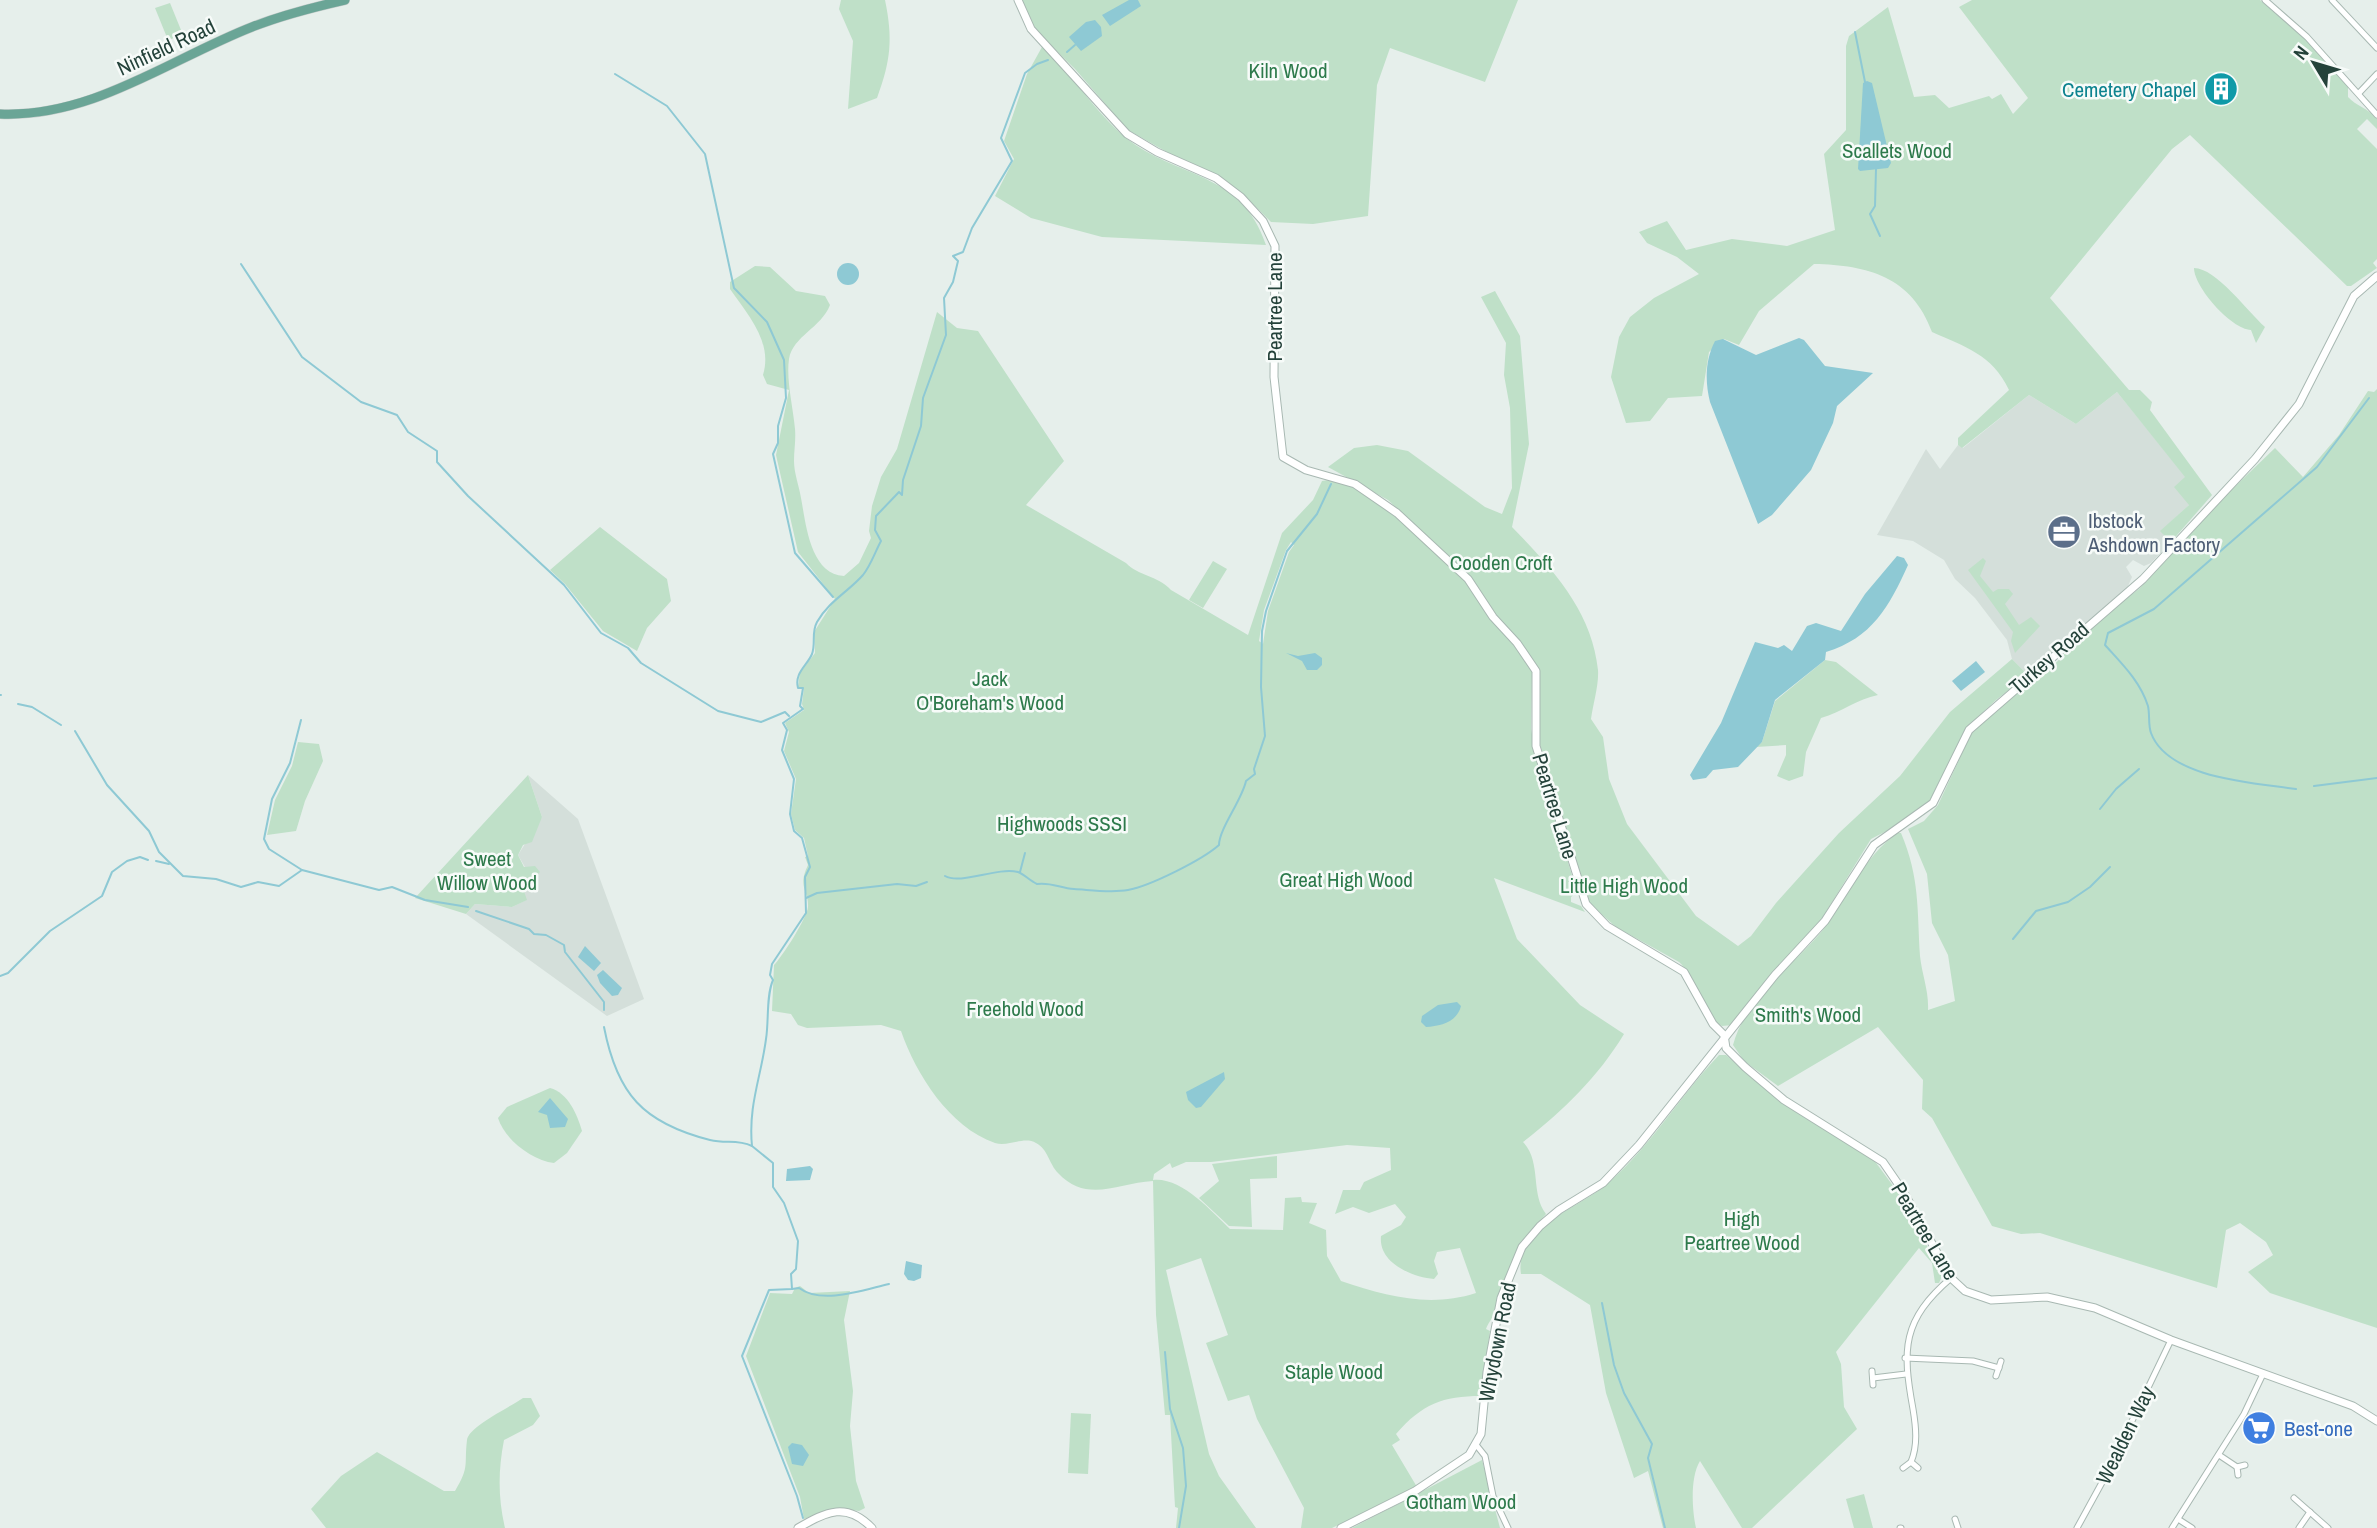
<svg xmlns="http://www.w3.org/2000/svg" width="2377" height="1528" font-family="'Archivo Narrow',sans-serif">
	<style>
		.built { fill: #d4dfda }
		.green { fill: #bfe0c8; fill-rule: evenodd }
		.water { fill: #8ec9d4 }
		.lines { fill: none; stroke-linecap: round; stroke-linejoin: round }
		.stream { stroke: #8ec9d4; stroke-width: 2 }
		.minor-casing { stroke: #a8b8b2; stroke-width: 7 }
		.tertiary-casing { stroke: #a8b8b2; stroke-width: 9 }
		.primary-casing { stroke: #c2cac8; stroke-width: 10 }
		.minor { stroke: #fff; stroke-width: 5 }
		.tertiary { stroke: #fff; stroke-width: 7 }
		.primary { stroke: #6aa596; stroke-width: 9 }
		.labels { text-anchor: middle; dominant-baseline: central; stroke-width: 5; stroke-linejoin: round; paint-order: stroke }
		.street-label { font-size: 21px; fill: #24423a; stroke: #f7fbf9 }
		.park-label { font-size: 21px; fill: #2d7a4b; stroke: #f7fbf9 }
		.culture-label { font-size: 21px; fill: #0d838f; stroke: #f7fbf9; text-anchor: end }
		.service-label { font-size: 21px; fill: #4e5e75; stroke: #f7fbf9; text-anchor: start }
		.shop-label { font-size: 21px; fill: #366cbe; stroke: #f7fbf9; text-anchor: start }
	</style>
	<rect width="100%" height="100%" fill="#e6efeb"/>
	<g class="built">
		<polygon points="2117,392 2186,477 2189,505 2161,531 2171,542 2151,563 2144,566 2133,560 2126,567 2132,577 2128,586 2028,675 2012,659 2007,640 1975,598 1955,579 1944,560 1913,541 1877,535 1926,449 1940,469 1958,445 1963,448 2029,395 2076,424"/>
		<polygon points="528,775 578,819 644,999 607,1016 466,914 475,904 512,907 526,900 523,888 533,881 518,855 542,817"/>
	</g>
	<g class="green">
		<path d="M841,0H885C893,39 891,60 877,98L848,109L853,41L839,9Z"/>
		<polygon points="1022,0 1518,0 1485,82 1390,48 1377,85 1368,216 1313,224 1271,222 1243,194 1218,175 1174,156 1128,130 1075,69 1035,30"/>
		<path d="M1972,0H2260L2306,40L2348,86V97C2356,106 2368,108 2377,119V129L2367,119L2357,129L2377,149V259L2373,263L2377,268L2351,286H2347L2190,135L2172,149L2050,298L2129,390H2140L2152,402L2150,410L2212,495L2171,542L2160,531L2189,505L2174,487L2185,477L2117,392L2076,424L2029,395L1962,448L1958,445V438L2009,390C1992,354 1965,347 1932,332C1912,277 1868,265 1814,264L1759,311L1739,345L1724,339L1709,352L1702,396L1668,398L1650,421L1626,423L1611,377L1619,337L1630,317L1654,298L1699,274L1677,257L1647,243L1639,232L1667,221L1686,250L1732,239L1787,246L1835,230L1824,154L1846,130V46L1849,36L1888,7L1914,97L1935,95L1949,108L1989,96L1992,99L2001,94L2013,114L2028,98L1959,7Z"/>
		<polygon points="170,3 183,35 168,40 155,8"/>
		<path d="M1042,47C1073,75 1095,112 1126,138C1176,178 1242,171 1266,245L1102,237L1031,218L995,196L1014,159L1004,141L1027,74Z"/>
		<path d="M755,266L770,267L796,291L825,296L830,305C821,328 793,336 789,359C786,380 793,407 795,429C796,440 794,450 794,461C794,473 799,486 801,498C806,524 810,574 844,576L859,563L871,538L869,531L872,506L881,477L897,449L937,312L957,328L978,331L1064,461L1026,505L1126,563C1138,576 1157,575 1171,590L1248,635L1282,533L1313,500L1322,481C1358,471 1446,560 1471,587C1491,610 1508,636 1525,660L1532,672L1531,729L1536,756L1577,892L1571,897V902L1581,906L1585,912L1494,878L1517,939L1580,1005L1624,1034C1598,1077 1563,1111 1523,1142C1542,1162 1530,1194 1546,1214C1517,1245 1504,1274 1493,1315C1491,1321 1488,1323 1486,1329L1490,1331L1481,1396C1443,1396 1422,1404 1396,1434L1400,1440L1392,1445L1417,1487L1332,1528H1301L1304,1508L1257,1419L1249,1395L1228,1401L1206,1343L1228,1335L1201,1258L1166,1270L1209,1454L1219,1476L1256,1528H1176L1178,1508L1175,1507L1170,1415H1165L1156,1315L1153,1181C1118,1183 1087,1204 1058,1173C1049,1164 1048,1149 1036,1143C1024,1136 1009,1147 995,1143C949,1127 916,1074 901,1031L881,1025L807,1028L798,1025L791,1014L772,1011L774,965C782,957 807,918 808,907C809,890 797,888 808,865L805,857L808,856L804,838L795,830L791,814L796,779L784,751L789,732L785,723L804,710L802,704L804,688L798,687L800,673L815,653L814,632L835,599L798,552L776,455L789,390L767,384L763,375C773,342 748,315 730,289V282ZM1291,542L1294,545L1289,552L1268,611L1263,644L1259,641L1264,610L1286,550ZM1347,1145L1390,1148L1391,1170L1364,1182L1360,1190H1343L1335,1214L1353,1207L1369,1213L1395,1204L1406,1217L1401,1225L1381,1236C1378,1263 1412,1277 1434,1279L1438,1274L1434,1261L1437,1252L1460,1248L1476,1293C1429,1308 1386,1296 1341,1281L1327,1256L1326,1230L1309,1223L1317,1203L1302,1202L1301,1197L1285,1198L1283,1230L1230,1229C1211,1211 1182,1177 1153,1180L1154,1174L1170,1163L1172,1168L1186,1162H1211Z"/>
		<path d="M2194,268C2216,268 2247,311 2265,327L2256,343L2251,330C2231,329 2194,287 2194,268Z"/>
		<path d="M1495,291L1520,336L1529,444L1512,527C1552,568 1592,611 1598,670C1599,685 1593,704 1591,719L1603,737L1609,779L1627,824L1696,916L1738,946L1751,936L1776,903L1839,833L1900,776L1950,712L2012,659L2028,675L1996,700L1966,728L1930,800L1904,822L1871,839L1818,925L1780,964L1733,1025L1722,1026C1700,1016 1697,978 1679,962L1616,927L1590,904L1540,745V672L1521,643L1495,614L1468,574L1388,500L1328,467L1354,448L1377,445L1408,451L1485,507L1502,514L1512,488L1510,408L1504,375L1506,343L1481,297Z"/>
		<path d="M2377,389V1328L2270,1293L2248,1272L2273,1255L2266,1242L2240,1223L2226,1230L2217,1288L2040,1233L2021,1234L1992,1226L1932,1118L1922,1109L1923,1080L1878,1027L1778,1086L1744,1061L1733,1045C1745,999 1793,966 1822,931C1848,899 1863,856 1898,833H1901C1920,878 1917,909 1920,956C1922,975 1929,991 1928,1010L1955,1001L1948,955L1932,923L1927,874L1908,829L1924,821L1938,805L1972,732L1995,709L2044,675L2102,616L2139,589L2224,497L2275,448L2303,477L2339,435L2368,391L2374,392Z"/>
		<polygon points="600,527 667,579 671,601 647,628 637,651 603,631 565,584 550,570"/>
		<polygon points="1983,558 1986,561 1980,576 1993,592 1998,589 2009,589 2013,594 2005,604 2019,625 2031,617 2040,626 2015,653 2011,641 2013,632 1968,570"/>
		<polygon points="1213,561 1227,569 1203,608 1189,600"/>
		<path d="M1825,660L1836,662L1878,695C1857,699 1842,712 1821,718L1806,752L1803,776L1789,781L1777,776L1786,755V745L1756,747L1762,742L1775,701Z"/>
		<polygon points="298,742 319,744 323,761 305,801 296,831 267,835 275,800 292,766"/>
		<polygon points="528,775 542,817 532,842 523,845 518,855 524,867 535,866 540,872 523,888 527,900 512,907 475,904 466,914 415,898"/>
		<path d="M1719,1055H1726L1776,1098L1871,1156L1905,1202L1942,1276L1939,1283H1935L1932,1263L1919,1248L1836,1352L1841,1364L1844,1407L1857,1429L1752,1528H1742L1700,1461C1690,1477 1692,1510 1696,1528H1663L1648,1471L1634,1478L1606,1393L1590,1305L1541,1274H1521C1514,1229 1574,1210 1602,1188C1648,1151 1678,1098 1719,1055Z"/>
		<path d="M550,1088C568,1093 577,1114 582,1131L567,1153L554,1163C532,1160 505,1140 498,1118L507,1107Z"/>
		<polygon points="1277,1156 1277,1178 1250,1179 1252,1227 1229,1226 1199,1198 1219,1181 1212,1164"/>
		<polygon points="800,1286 809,1293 850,1291 844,1320 853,1391 850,1426 856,1481 865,1508 859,1511 835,1508 804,1519 800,1497 746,1356 770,1293 792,1294 795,1288"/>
		<path d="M523,1398H531L540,1416L533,1425L504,1440C498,1471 498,1498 505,1528H326L311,1509L341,1476L377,1452L444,1491H455C470,1466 464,1465 467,1440C468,1427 512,1406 523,1398Z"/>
		<polygon points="1071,1413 1091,1414 1088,1474 1068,1473"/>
		<polygon points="1482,1460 1500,1528 1352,1528"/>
		<polygon points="1864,1494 1873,1528 1854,1528 1846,1499"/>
	</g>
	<g class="water">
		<polygon points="1129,0 1138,0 1141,6 1110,26 1102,15"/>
		<polygon points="1095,20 1101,27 1102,36 1081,51 1069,37 1086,22"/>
		<polygon points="1867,81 1872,83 1891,163 1888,168 1860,171 1858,169 1863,83"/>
		<circle cx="848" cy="274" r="11"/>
		<path d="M1799,338L1804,340L1825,366L1873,373L1837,406L1833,423L1811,470L1772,515L1758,524L1710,402C1705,382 1705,360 1715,341L1723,339L1756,355Z"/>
		<path d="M1897,556L1904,558L1908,565C1889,607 1872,638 1826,652L1825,660L1775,700L1762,742L1738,767L1713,770L1706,778L1693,780L1690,775L1721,723L1755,642L1778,648L1784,645L1792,651L1807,626L1816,623L1841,631L1865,594Z"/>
		<polygon points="1286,653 1298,656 1315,653 1322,658 1322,665 1317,670 1307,670 1302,661"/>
		<polygon points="1976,661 1985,672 1961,691 1952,681"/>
		<polygon points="585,946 601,963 594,971 578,957"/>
		<polygon points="603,970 622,988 618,995 612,996 600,983 597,975"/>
		<path d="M1457,1002L1461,1006C1457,1022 1441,1026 1426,1027L1421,1022L1422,1016L1438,1005Z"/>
		<polygon points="1224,1072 1225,1079 1201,1107 1196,1108 1188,1100 1186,1092"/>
		<polygon points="550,1098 568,1119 565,1127 550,1128 547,1115 538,1112"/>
		<polygon points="810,1166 813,1169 810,1180 786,1181 787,1169"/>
		<polygon points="906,1261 922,1265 921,1278 914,1281 908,1280 904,1274"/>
		<polygon points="792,1443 802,1445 809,1455 803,1466 792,1464 788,1447"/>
	</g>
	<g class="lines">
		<g class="stream">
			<polyline points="1855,32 1865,82"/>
			<polyline points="1067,52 1075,45"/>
			<polyline points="615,74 667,106 705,154 734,288 767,322 784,360 786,398 778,426 778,443 773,454 795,553 833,597"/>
			<polyline points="1876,169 1875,206 1870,214 1880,236"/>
			<polyline points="241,264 302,357 361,402 397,415 408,432 437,451 437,462 468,496 564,585 601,633 628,648 641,663 718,711 761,722 785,712 789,716"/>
			<polyline points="0,695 1,695"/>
			<polyline points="18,704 32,707 61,725"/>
			<polyline points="301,720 290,763 272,799 264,839 269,849 302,870"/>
			<polyline points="75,731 107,785 149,831 159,852 183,876 216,879 241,887 258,882 279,886 302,870 379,890 392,887 425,900 468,907"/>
			<polyline points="2314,786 2377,778"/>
			<path d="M2296,789C2256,783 2168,779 2151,733C2148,725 2150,715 2148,706C2140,681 2122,664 2105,645L2108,633L2154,609L2317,467L2369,398"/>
			<polyline points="2100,809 2116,789 2139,769"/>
			<polyline points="156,861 169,864"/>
			<polyline points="1020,872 1025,853"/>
			<path d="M945,876C961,885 996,867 1018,872C1024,874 1030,881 1037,884C1051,882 1060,888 1074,889C1091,890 1111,893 1128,890C1150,886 1202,860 1219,845C1219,829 1242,800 1246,781L1255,774L1254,769L1265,736L1261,687L1262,631L1266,611L1287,551L1317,514L1331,484"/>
			<polyline points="806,898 817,893 897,884 916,886 927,882"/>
			<polyline points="476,911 529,929 534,934 546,935 564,945 565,952 604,1002 604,1010"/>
			<polyline points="2013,939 2036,911 2068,902 2090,887 2110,867"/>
			<polyline points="0,976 8,973 50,931 102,896 112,872 127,861 140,857 148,860"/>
			<path d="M604,1027C617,1094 643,1123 710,1140C726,1144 737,1139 752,1146"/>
			<path d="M792,1289L799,1288C822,1305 863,1290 889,1284"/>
			<polyline points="1602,1303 1614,1365 1624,1393 1652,1444 1648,1458 1665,1528"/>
			<polyline points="1165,1352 1170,1409 1183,1448 1186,1486 1179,1528"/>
			<path d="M803,1518L797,1496L742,1356L769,1290L792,1289L791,1274L796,1269L798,1241L784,1203L773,1187V1163L752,1146C748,1106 761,1077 766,1039C769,1021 766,996 773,980L770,975L772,964L806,913L805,877L810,867L802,838L794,831L790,814L794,779L782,750L787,730L783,723L803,709L800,706L803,688H798C794,673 807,666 812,654C816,643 811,633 817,622C829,601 848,592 863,575C871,565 875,552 881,541L875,530L876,516L899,492L902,495L903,480L921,426L923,398L946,335L944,298L953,282L958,261L953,256L963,252L972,228L1012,161L1001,138L1025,73L1037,64L1048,60"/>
		</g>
		<g class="minor-casing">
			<g id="minor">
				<polyline points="2265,0 2307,37 2377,115"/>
				<polyline points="2332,0 2377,48"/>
				<polyline points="2359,93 2377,74"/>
				<polyline points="1905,1358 1973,1361 1999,1368"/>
				<polyline points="1872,1371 1873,1385"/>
				<polyline points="1996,1376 2001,1361"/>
				<polyline points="1873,1378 1906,1374"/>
				<polyline points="1477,1446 1485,1456 1493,1496 1508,1528"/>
				<polyline points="2219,1455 2237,1467"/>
				<path d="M1911,1462C1918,1445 1916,1427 1913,1409C1902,1349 1902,1320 1951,1278"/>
				<polyline points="1903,1468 1911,1462 1918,1468"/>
				<polyline points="2238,1475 2237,1467 2245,1465"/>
				<polyline points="2294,1498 2328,1528"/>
				<polyline points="1955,1519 1958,1528"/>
				<polyline points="2178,1519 2192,1528"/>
				<polyline points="1900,1528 1901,1528"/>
				<polyline points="2077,1528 2105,1477 2171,1340"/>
				<polyline points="2172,1528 2244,1414 2263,1374"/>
				<polyline points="2299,1528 2310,1512"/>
			</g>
		</g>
		<g class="tertiary-casing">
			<g id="tertiary">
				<polyline points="1018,0 1031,29 1127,134 1157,152 1216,178 1241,197 1263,221 1275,246 1274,377 1283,457 1306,470 1355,484 1397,513 1468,579 1493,617 1517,643 1536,671 1536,746 1586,904 1607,926 1684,972 1713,1024 1724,1035 1726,1048 1745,1067 1784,1100 1883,1162 1903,1191 1951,1278 1965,1291 1991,1300 2047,1297 2095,1308 2171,1340 2353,1406 2377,1421"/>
				<path d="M798,1528C827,1511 847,1502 872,1528"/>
				<polyline points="1341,1528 1415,1491 1469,1455 1481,1434 1487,1372 1501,1298 1522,1247 1540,1226 1559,1210 1603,1183 1639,1145 1775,975 1825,921 1874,845 1933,803 1969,730 2143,579 2255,459 2299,404 2354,296 2377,276"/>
			</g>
		</g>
		<g class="primary-casing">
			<path id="primary" d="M0,114C92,118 170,59 252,27C282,15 314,7 345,0"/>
		</g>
		<use href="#minor" class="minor"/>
		<use href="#tertiary" class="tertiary"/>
		<use href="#primary" class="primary"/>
	</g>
	<defs>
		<g id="building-disc" transform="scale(1.75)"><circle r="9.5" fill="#0f9aa8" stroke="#f7fbf9"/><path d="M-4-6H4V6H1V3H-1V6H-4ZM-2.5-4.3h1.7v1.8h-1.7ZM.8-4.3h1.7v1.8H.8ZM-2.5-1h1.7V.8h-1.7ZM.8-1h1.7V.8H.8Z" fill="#fff"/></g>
		<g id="office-disc" transform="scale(1.75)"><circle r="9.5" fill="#5c6f8a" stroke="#f7fbf9"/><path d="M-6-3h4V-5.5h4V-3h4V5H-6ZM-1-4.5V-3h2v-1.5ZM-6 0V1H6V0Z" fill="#fff"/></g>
		<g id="supermarket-disc" transform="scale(1.75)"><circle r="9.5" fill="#3f7fe0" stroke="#f7fbf9"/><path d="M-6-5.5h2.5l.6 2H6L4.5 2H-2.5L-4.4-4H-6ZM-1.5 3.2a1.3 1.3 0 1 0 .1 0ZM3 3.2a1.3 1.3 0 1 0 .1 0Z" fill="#fff"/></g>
	</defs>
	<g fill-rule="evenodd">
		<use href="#building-disc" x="2221" y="89"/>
		<use href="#office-disc" x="2064" y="532"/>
		<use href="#supermarket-disc" x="2259" y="1428"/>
	</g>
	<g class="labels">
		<g class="street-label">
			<text transform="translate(166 47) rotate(-25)">Ninfield Road</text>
			<text transform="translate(1274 307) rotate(-90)">Peartree Lane</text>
			<text transform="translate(2049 658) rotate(-41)">Turkey Road</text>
			<text transform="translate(1555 806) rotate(73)">Peartree Lane</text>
			<text transform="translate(1925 1231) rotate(59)">Peartree Lane</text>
			<text transform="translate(1497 1342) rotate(-79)">Whydown Road</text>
			<text transform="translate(2125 1435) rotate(-64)">Wealden Way</text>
		</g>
		<g class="park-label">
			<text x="1288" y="70">Kiln Wood</text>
			<text x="1897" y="150">Scallets Wood</text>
			<text x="1501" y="562">Cooden Croft</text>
			<text x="990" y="678">Jack<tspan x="990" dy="24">O'Boreham's Wood</tspan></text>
			<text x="1062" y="823">Highwoods SSSI</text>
			<text x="487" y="858">Sweet<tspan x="487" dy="24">Willow Wood</tspan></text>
			<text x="1346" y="879">Great High Wood</text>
			<text x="1624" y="885">Little High Wood</text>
			<text x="1025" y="1008">Freehold Wood</text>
			<text x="1808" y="1014">Smith's Wood</text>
			<text x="1742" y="1218">High<tspan x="1742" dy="24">Peartree Wood</tspan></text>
			<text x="1334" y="1371">Staple Wood</text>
			<text x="1461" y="1501">Gotham Wood</text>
		</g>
		<g class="culture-label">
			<text x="2196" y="89">Cemetery Chapel</text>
		</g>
		<g class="service-label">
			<text x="2088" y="520">Ibstock<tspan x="2088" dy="24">Ashdown Factory</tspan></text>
		</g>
		<g class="shop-label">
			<text x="2284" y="1428">Best-one</text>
		</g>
	</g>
	<g transform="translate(2314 63) rotate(308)" stroke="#f7fbf9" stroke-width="5" paint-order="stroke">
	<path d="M0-5L12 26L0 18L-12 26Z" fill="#24423a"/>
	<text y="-10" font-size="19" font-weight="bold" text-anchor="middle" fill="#24423a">N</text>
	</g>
</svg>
